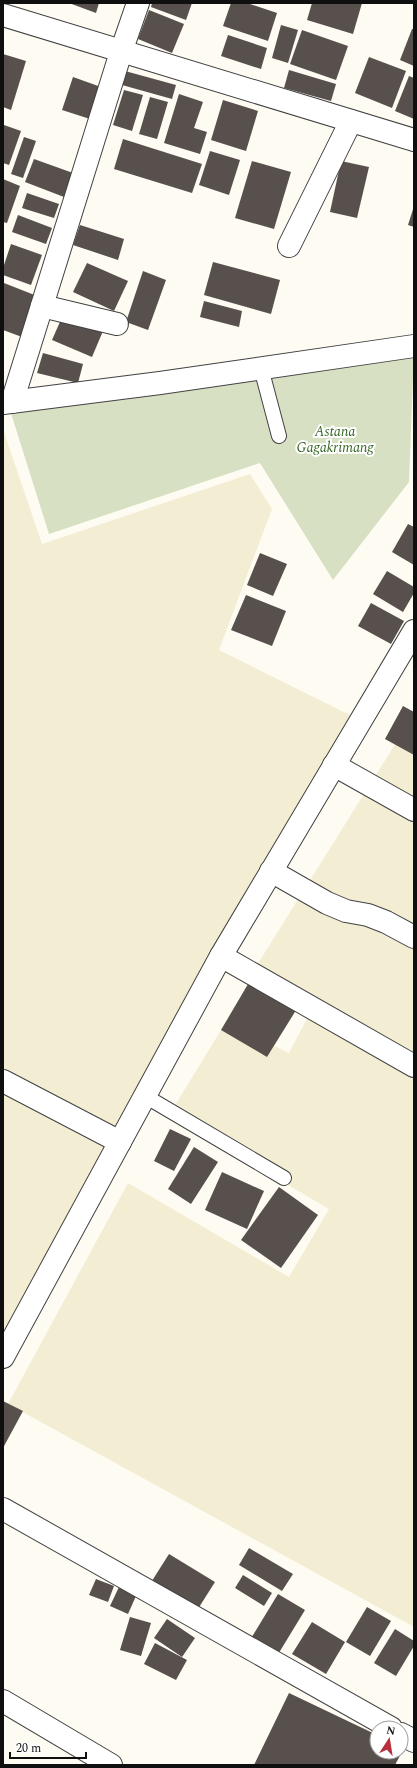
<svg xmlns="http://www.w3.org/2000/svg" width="417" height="1768" font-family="Spectral,serif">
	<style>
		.farmland { fill: #f3eed3 }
		.cemetery { fill: #d8e0c4 }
		.building { fill: #57504c }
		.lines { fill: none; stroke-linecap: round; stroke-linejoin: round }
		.lane-casing { stroke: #424242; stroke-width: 16 }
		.street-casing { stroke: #424242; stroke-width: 24 }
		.lane { stroke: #fff; stroke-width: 14 }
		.street { stroke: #fff; stroke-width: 22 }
		.labels { text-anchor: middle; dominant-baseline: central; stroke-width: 4; stroke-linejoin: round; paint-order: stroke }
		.park-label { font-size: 14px; font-style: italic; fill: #346423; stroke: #fff }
	</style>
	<rect width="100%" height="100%" fill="#fefbf2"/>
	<g class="farmland">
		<polygon points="3,429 42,544 250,474 272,509 219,650 364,722 3,1351"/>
		<polygon points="414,714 414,1627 8,1404 128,1183 289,1277 329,1209 169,1115 226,1022 289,1053 310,1013 247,981"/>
	</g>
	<polygon class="cemetery" points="414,351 409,482 333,580 260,463 49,534 10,410"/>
	<g class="building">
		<polygon points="69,3 99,3 96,13"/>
		<polygon points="152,3 192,3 186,20 151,7"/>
		<polygon points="231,3 247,3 277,13 268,41 223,26"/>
		<polygon points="312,3 362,3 353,34 307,20"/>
		<polygon points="149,10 184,24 172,53 138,39"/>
		<polygon points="281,25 298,30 288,63 272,58"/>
		<polygon points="412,29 414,29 414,66 400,60"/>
		<polygon points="302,30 348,46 336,80 290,64"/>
		<polygon points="228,35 267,48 261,69 221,56"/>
		<polygon points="3,54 26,61 11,110 3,107"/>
		<polygon points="369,57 406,71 392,108 355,93"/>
		<polygon points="289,70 336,84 331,101 284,88"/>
		<polygon points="125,71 176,85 172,99 122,85"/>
		<polygon points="409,76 414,78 414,119 395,111"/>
		<polygon points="73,77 101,87 90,119 62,110"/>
		<polygon points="124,90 143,95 132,131 113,125"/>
		<polygon points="179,94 203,102 194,128 207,132 200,154 164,143"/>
		<polygon points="150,97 168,102 157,139 139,134"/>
		<polygon points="223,100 258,111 246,151 211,140"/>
		<polygon points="4,125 21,131 9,165 3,163"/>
		<polygon points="24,137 36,141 23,178 11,174"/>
		<polygon points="123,139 202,164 192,193 114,169"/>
		<polygon points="210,151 240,160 229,195 199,185"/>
		<polygon points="34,159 73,173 64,197 25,182"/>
		<polygon points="252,161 291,172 274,229 235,218"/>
		<polygon points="341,161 369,167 357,218 330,212"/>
		<polygon points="3,179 20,186 7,223 3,222"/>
		<polygon points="27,193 59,204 54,218 22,208"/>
		<polygon points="414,206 414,227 408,225"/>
		<polygon points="18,215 52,228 46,244 12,232"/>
		<polygon points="80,225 124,239 118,260 73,245"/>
		<polygon points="11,244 42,255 31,285 3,275 3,268"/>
		<polygon points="213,262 280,280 271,314 204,295"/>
		<polygon points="87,263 128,281 114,311 73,292"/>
		<polygon points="143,271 166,280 148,330 126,322"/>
		<polygon points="4,283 37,296 22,337 3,330"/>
		<polygon points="204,301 242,311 239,327 200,317"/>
		<polygon points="63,315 103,331 92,357 52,340"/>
		<polygon points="43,353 83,364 78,383 37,373"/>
		<polygon points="408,524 414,527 414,565 392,552"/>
		<polygon points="260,553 287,564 273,596 247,585"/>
		<polygon points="387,571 414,587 414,593 403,612 373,594"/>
		<polygon points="246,595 286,611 272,646 231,630"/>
		<polygon points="371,603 404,621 391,644 358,626"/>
		<polygon points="403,706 414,712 414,755 385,739"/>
		<polygon points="251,979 298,1007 267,1057 221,1030"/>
		<polygon points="170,1129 191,1139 174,1171 154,1161"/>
		<polygon points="194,1147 218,1162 191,1204 168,1189"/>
		<polygon points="222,1172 264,1191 247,1229 205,1210"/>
		<polygon points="279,1187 318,1215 281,1268 241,1240"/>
		<polygon points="3,1401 23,1411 3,1448"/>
		<polygon points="249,1548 293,1574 282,1591 239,1565"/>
		<polygon points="169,1554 215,1582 196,1612 150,1584"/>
		<polygon points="243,1575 272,1593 264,1606 235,1588"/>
		<polygon points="96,1579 114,1586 108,1602 89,1595"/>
		<polygon points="119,1587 136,1596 128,1614 110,1606"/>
		<polygon points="278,1594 305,1610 277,1656 250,1640"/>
		<polygon points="367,1607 391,1621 370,1656 346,1642"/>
		<polygon points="130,1617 151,1623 141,1656 120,1650"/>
		<polygon points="167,1619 195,1638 182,1657 154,1638"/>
		<polygon points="312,1622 345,1642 326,1674 292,1654"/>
		<polygon points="395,1629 414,1641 414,1646 396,1676 374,1663"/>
		<polygon points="155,1643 187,1660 176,1680 144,1664"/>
		<polygon points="289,1693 377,1735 377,1752 401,1752 401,1746 404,1748 395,1765 254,1765"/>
	</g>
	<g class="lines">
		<g class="lane-casing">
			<g id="lane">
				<polyline points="261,368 279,436"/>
				<polyline points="145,1096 284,1178"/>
			</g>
		</g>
		<g class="street-casing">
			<g id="street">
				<polyline points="3,15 414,140"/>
				<polyline points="289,246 351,121"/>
				<polyline points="42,306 117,324"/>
				<polyline points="12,402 121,52 138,3"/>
				<polyline points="3,403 160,383 414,346"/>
				<polyline points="334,765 414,810"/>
				<polyline points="271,871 327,903 346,911 368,915 386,922 414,937"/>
				<polyline points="221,956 414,1066"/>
				<polyline points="3,1081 120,1142"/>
				<polyline points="3,1357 221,956 414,631"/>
				<polyline points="3,1509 391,1728"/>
				<polyline points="3,1701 111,1765"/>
				<polyline points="401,1734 414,1741"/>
			</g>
		</g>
		<use href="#lane" class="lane"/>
		<use href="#street" class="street"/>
	</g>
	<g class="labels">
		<g class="park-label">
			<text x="335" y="431">Astana<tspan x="335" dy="16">Gagakrimang</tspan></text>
		</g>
	</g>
	<rect width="417" height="1768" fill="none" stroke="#0f0f0f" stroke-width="8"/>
	<g transform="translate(389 1740) rotate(12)"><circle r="19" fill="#ffffff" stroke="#9f9f9f"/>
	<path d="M0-3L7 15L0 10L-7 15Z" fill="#b72f3e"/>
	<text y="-6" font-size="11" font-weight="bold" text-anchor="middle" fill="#0f0f0f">N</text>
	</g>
	<path d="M10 1752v6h76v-6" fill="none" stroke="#0f0f0f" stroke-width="2"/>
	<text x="16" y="1752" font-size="12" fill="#0f0f0f" stroke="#ffffff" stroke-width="3" paint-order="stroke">20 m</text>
</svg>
